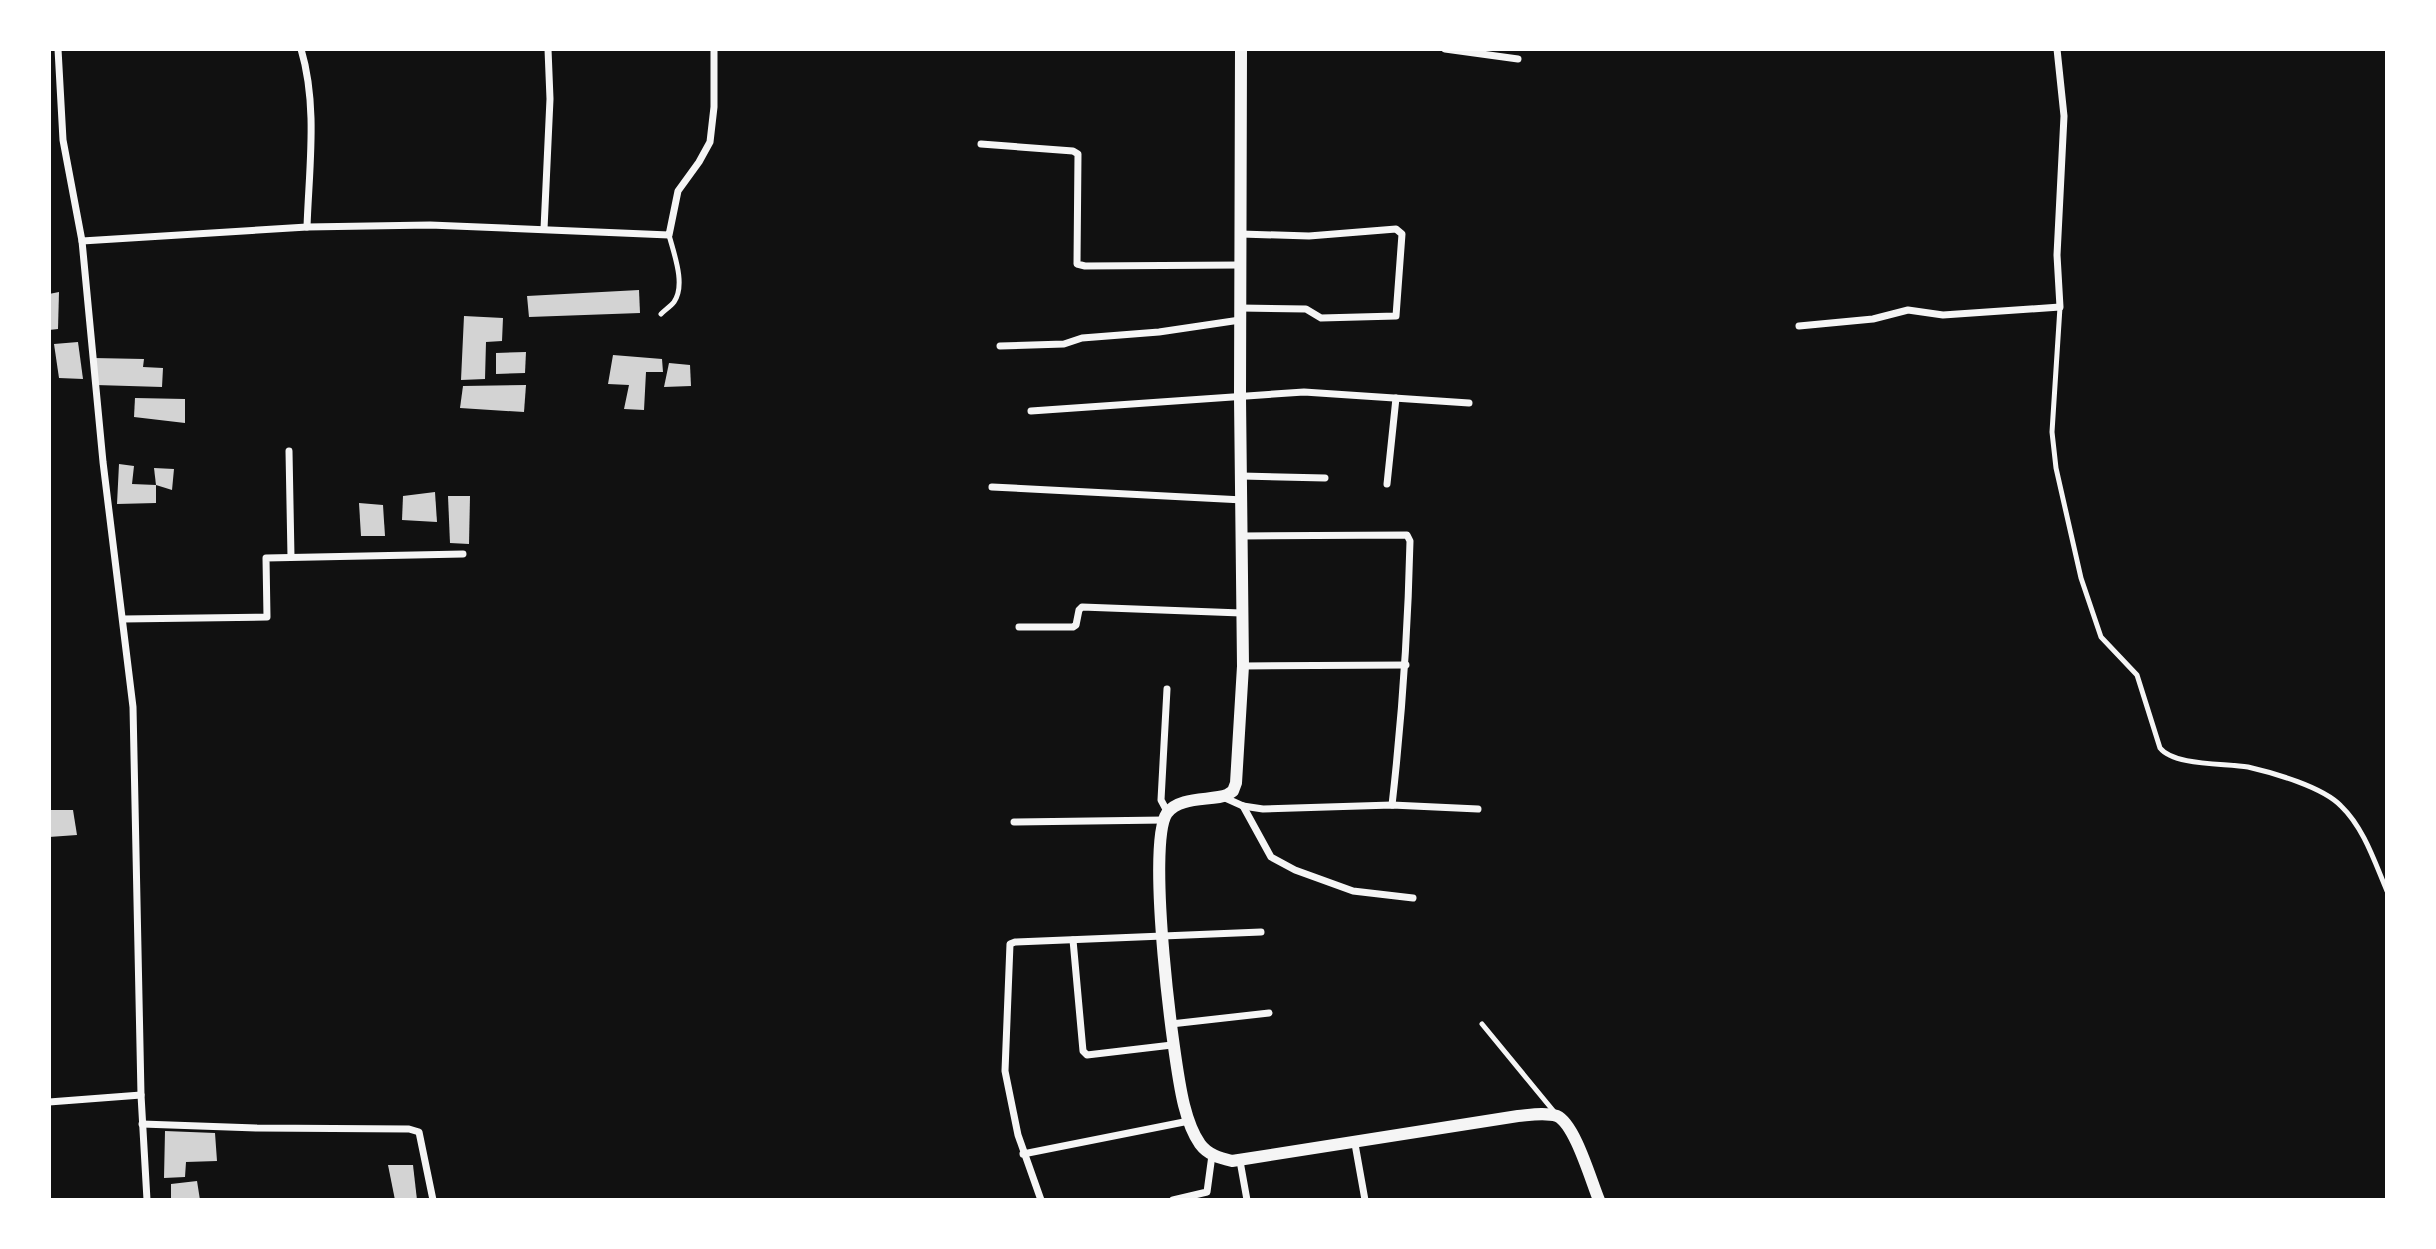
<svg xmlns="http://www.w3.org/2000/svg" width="2436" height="1249" font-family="'Roboto Serif',serif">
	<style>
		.building { fill: #d3d3d3 }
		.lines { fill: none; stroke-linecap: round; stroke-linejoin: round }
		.service { stroke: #f5f5f5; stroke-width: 5 }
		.minor { stroke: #f5f5f5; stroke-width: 7 }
		.tertiary { stroke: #f5f5f5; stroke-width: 12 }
	</style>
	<rect width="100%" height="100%" fill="#111"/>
	<g class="building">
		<polygon points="639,290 640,313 529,317 527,296"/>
		<polygon points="59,292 58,329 49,330 49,294"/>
		<polygon points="464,316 503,318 502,341 486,342 485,379 461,380"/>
		<polygon points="78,342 83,379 59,378 54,344"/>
		<polygon points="526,352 525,373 496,374 496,353"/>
		<polygon points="613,355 662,359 663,372 646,372 644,410 624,409 629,385 608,384"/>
		<polygon points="93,358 144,359 143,367 163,368 162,387 96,385"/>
		<polygon points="669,363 690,365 691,386 664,387"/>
		<polygon points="526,385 524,412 460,408 463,386"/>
		<polygon points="135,398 185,399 185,423 134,417"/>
		<polygon points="119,464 134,466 132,484 156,485 156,503 117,504"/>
		<polygon points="154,468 174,469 172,490 156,485"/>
		<polygon points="435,492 437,522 402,520 403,496"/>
		<polygon points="448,496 470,496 469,544 450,543"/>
		<polygon points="359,503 383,505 385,536 361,536"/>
		<polygon points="49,810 73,810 77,835 49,837"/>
		<polygon points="165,1131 215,1133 217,1161 186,1162 185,1177 164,1178"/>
		<polygon points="388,1165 413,1165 417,1200 395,1200"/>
		<polygon points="197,1181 200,1200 171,1200 171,1184"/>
	</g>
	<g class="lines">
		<g class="service">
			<path d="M2060,307L2052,432L2056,468L2081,578L2101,637L2137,675L2160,748C2174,766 2225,763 2248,767C2274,773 2323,787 2341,806C2364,828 2375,863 2387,891"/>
			<path d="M661,314C665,310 671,306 674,302C686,285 674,254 669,235"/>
			<polyline points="1482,1024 1556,1114"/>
		</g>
		<g class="minor">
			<polyline points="58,49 63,140 82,241 103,462 133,707 141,1095 147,1200"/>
			<path d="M301,49C318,106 309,168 307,227"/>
			<polyline points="1445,49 1518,59"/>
			<polyline points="981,144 1073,151 1078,154 1077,264 1085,266 1240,265"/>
			<polyline points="544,229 550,99 548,49"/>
			<polyline points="82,241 307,227 430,225 669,235 678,191 699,162 710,142 714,107 714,49"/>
			<polyline points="1240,308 1306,309 1321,318 1396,316 1402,234 1396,229 1309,236 1241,234"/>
			<polyline points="1799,326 1873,319 1908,310 1943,315 2060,307 2057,255 2064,116 2057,49"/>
			<polyline points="1000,346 1064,344 1082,338 1159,332 1240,320"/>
			<polyline points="1031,411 1304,392 1469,403"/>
			<polyline points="289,451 291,557"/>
			<polyline points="1242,476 1325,478"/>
			<polyline points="1387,484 1396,398"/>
			<polyline points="992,487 1243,500"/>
			<path d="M1242,536L1407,535L1410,541C1408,630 1402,717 1392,805"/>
			<polyline points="123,619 267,617 266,558 463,554"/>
			<polyline points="1019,627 1073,627 1076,625 1079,610 1082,607 1241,613"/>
			<polyline points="1243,666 1406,665"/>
			<polyline points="1167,689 1161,800 1168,813"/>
			<polyline points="1223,797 1243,806 1263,809 1392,805 1478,809"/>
			<polyline points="1243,806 1271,857 1295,870 1353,891 1413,898"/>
			<polyline points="1014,822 1164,820"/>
			<polyline points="1073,940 1083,1051 1087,1055 1172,1045"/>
			<polyline points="1171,1024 1269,1013"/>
			<polyline points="49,1102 141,1095"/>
			<polyline points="142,1124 257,1128 409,1129 419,1132 433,1200"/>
			<polyline points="1355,1144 1365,1200"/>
			<polyline points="1023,1154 1189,1121"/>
			<polyline points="1240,1161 1247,1200"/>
			<polyline points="1041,1200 1018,1135 1005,1071 1010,944 1015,942 1261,932"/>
			<polyline points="1173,1200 1207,1192 1212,1155"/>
		</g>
		<path class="tertiary" d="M1241,49L1240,398L1243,666L1236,783L1233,791L1227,795C1210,801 1180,796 1167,813C1146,844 1173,1061 1184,1105C1187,1117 1193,1134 1200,1144C1208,1155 1220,1158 1232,1161L1518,1116C1530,1115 1545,1112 1557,1116C1575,1124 1591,1181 1599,1200"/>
	</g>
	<rect width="2436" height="1249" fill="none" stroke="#ffffff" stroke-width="102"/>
</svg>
